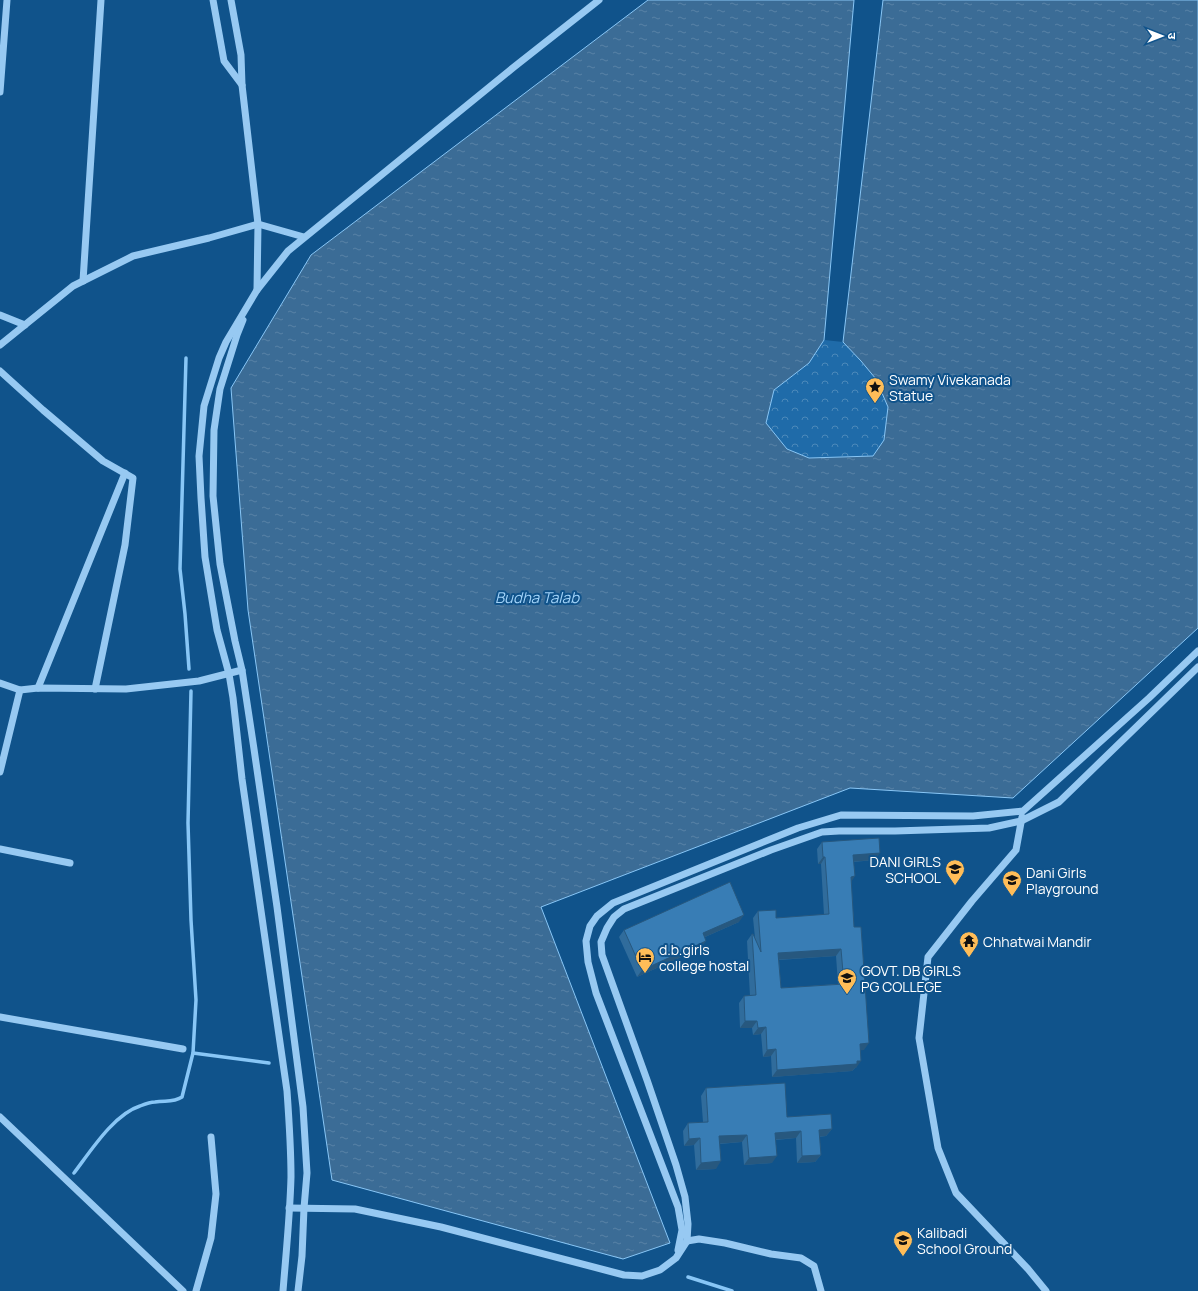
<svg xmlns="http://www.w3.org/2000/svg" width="1198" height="1291" font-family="Manrope,'Noto Sans Devanagari',sans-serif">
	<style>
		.park { fill: url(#park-crowns) }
		.water { fill: url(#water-ripples); stroke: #88c6f6 }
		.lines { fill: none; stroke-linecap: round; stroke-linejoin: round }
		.stream { stroke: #88c6f6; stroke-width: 3.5 }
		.minor { stroke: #97c9f2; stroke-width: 7 }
		.wall { fill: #306c9c; fill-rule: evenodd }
		.shaded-wall { fill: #27587f }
		.building { fill: #387db5; stroke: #27587f; fill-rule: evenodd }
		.labels { text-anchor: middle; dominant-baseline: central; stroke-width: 4; stroke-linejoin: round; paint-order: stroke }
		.poi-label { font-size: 14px; fill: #fff; stroke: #10538b; text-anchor: start }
		.water-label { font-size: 15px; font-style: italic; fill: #a2d3f9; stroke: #10538b }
	</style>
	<defs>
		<pattern id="park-crowns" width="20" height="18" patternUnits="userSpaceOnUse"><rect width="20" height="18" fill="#1f6ba9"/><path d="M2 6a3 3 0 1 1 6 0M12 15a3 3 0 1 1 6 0" fill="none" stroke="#4c89ba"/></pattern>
		<pattern id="water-ripples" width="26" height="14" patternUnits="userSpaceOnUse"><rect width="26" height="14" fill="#3b6c96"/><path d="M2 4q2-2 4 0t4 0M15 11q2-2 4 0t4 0" fill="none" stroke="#5882a6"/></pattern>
	</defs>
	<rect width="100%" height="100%" fill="#10538b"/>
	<polygon class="park" points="824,340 843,342 861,361 876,379 888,407 884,440 873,456 809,458 787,449 766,423 774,390 809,363"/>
	<polygon class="water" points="648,0 854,0 824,340 809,363 774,390 766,423 787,449 809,458 873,456 884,440 888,407 876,379 861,361 843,342 883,0 1198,0 1198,628 1013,798 850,788 541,907 670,1243 623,1259 332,1180 248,610 231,388 311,255"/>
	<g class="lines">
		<g class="stream">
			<polyline points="186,358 180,569 185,614 189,669"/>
			<polyline points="193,1053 269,1063"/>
			<path d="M74,1173C90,1152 114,1114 140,1106C145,1104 150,1102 155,1102C165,1100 173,1103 182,1097L193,1053L196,1000L191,920L188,823L191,691"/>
			<polyline points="688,1277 732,1291"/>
		</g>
		<g class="minor">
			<polyline points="213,0 224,61 242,85"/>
			<polyline points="231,0 241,55 242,85 258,224 257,290"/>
			<polyline points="0,92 7,0"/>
			<polyline points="83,281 101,0"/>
			<polyline points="0,315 25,325"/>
			<polyline points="243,320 237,335 220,389 214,430 213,496 220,564 235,641 242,670 254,749 277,907 303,1107 307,1173 304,1208 302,1256 298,1291"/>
			<polyline points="0,345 73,286 133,256 209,238 258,224 304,237"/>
			<polyline points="0,371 43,410 103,461 133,478 125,545 95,689"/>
			<polyline points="0,683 20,690"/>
			<polyline points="38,688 125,473"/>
			<polyline points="0,772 20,690 38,688 126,689 199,681 242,670"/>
			<polyline points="1022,817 1016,850 972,901 928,957 919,1038 938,1148 956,1193 1028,1269 1046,1291"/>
			<polyline points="0,849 70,863"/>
			<polyline points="0,1017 183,1049"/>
			<polyline points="0,1117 183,1291"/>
			<polyline points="289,1208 355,1209 441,1227 624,1275 642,1276 660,1270 676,1258 687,1241 688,1224 685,1197 676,1165 647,1080 602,955 601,942 607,928 614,917 624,909 771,850 822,832 839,831 895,831 989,828 1021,821 1059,802 1198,667"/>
			<polyline points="687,1241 699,1239 725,1243 771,1254 801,1258 814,1266 821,1291"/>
			<polyline points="678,1250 682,1230 678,1207 596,993 588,962 586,941 590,926 597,916 613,903 798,828 841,815 973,816 1023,811 1149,698 1198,651"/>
			<polyline points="196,1291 211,1238 216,1194 211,1137"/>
			<path d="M283,1291C286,1253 290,1215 291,1177C291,1148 289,1119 287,1091L242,779L233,698L229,674L217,630L205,557L201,498L199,456L204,406L219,358L226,342L257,290L288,251L514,67L599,0"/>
		</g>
	</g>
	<g class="wall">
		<path d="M822,842L875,860L853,862L851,881L854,927L864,1050H860L856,1068H855L852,1071L772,1077L771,1056L763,1057L761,1034L753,1035L752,1028H740L739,1003L744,996H750L747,941L752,934L755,938L753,918L758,911L776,918L824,915L821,864H818L817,849ZM836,956L838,984L781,988L779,960Z"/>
		<polygon points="739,922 705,937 701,948 637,977 619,937 624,930"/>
		<polygon points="706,1088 787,1117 832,1129 826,1136 819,1137 821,1155 815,1162 797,1163 796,1138 776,1140 772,1163 744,1165 742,1142 720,1144 716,1169 696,1170 694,1145 684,1146 683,1131 688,1123 703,1122 701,1096"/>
	</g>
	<g class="shaded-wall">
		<polygon points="880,853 875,860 848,862 853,855"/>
		<polygon points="823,857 825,857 821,864 818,864"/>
		<polygon points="855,876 850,884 851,877"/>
		<polygon points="744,915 739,922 698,940 703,933"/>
		<polygon points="706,941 701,948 637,977 642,970"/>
		<polygon points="841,949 836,956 773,960 778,953"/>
		<polygon points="745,1021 757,1021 752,1028 740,1028"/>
		<polygon points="766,1027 761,1034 753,1035 758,1028"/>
		<polygon points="869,1043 864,1050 855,1051 860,1044"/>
		<polygon points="776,1049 771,1056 763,1057 767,1050"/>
		<polygon points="861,1061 856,1068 855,1068 852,1071 772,1077 777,1070"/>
		<polygon points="832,1129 826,1136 814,1137 819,1130"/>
		<polygon points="801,1131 796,1138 770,1140 775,1133"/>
		<polygon points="747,1135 742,1142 714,1144 719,1136"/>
		<polygon points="700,1138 694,1145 684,1146 689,1139"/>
		<polygon points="821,1155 815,1162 797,1163 802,1156"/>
		<polygon points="777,1156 772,1163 744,1165 749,1158"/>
		<polygon points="721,1161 716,1169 696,1170 701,1163"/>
	</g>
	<g class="building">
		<path d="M879,838L880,853L853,855L855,876L851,877L854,927H861L869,1043L860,1044L861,1061H857V1064L777,1070L776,1049L767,1050L766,1027L758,1028L757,1021H745L744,996L756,995L752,934H753L761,952L758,911L776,910V918L829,914L825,857H823L822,842ZM841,949L844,984L781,988L778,953Z"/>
		<polygon points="730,882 744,915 703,933 706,941 642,970 624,930"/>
		<polygon points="785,1083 787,1117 831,1114 832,1129 819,1130 821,1155 802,1156 801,1131 775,1133 777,1156 749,1158 747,1135 719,1136 721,1161 701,1163 700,1138 689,1139 688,1123 708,1122 706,1088"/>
	</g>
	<defs>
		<g id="sight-pin" transform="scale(1)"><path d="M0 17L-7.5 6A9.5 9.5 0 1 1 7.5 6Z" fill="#ffbd58" stroke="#10538b"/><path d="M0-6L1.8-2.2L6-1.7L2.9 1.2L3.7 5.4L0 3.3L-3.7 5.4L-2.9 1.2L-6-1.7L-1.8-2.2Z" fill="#111"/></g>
		<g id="school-pin" transform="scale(1)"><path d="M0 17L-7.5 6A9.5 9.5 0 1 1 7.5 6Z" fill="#ffbd58" stroke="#10538b"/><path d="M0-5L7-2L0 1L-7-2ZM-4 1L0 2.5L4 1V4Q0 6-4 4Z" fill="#111"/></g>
		<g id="university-pin" transform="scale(1)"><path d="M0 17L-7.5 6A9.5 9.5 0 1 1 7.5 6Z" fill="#ffbd58" stroke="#10538b"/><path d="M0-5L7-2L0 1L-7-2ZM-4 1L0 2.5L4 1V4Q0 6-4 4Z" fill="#111"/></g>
		<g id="temple-pin" transform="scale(1)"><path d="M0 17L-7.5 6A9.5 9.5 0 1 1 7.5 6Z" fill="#ffbd58" stroke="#10538b"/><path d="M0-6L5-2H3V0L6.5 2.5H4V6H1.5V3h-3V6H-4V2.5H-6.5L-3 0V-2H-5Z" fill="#111"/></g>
		<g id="hotel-pin" transform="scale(1)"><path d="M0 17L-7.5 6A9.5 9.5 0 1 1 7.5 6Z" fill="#ffbd58" stroke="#10538b"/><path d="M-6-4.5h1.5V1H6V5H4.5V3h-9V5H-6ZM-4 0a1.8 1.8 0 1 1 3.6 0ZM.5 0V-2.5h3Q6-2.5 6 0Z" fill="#111"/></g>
	</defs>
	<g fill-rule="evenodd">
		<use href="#sight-pin" x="875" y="387"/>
		<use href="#school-pin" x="955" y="869"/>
		<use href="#university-pin" x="1012" y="880"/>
		<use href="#temple-pin" x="969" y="941"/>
		<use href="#hotel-pin" x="645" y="957"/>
		<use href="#university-pin" x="847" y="978"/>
		<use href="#school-pin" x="903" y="1240"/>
	</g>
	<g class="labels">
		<g class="poi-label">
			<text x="889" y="379">Swamy Vivekanada<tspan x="889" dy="16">Statue</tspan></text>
			<text x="941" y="861" text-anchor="end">DANI GIRLS<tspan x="941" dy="16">SCHOOL</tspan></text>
			<text x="1026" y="872">Dani Girls<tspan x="1026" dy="16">Playground</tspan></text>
			<text x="983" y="941">Chhatwai Mandir</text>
			<text x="659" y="949">d.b.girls<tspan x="659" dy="16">college hostal</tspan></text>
			<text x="861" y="970">GOVT. DB GIRLS<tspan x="861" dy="16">PG COLLEGE</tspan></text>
			<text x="917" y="1232">Kalibadi<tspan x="917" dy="16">School Ground</tspan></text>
		</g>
		<g class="water-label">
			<text x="537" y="597">Budha Talab</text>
		</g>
	</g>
	<g transform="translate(1162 36) rotate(90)" stroke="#10538b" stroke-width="3" paint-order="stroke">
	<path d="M0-3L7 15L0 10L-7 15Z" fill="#ffffff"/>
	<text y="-6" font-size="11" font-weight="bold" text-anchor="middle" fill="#ffffff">उ</text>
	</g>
</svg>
